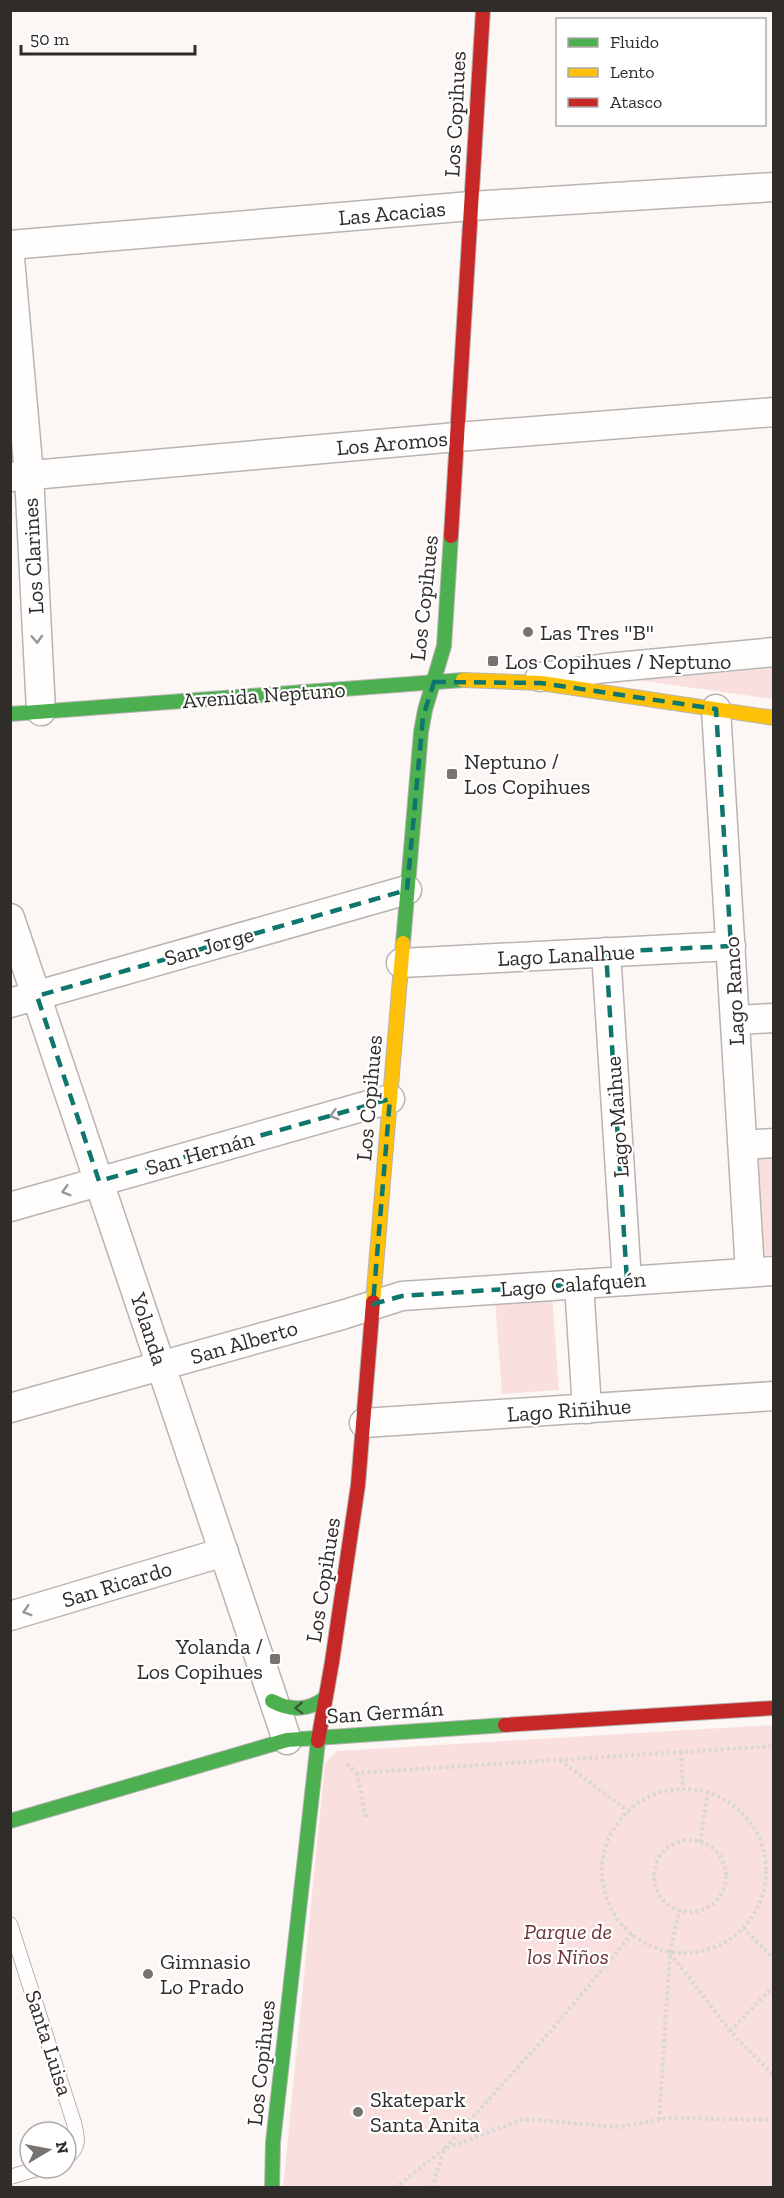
<svg xmlns="http://www.w3.org/2000/svg" width="784" height="2198" font-family="'Zilla Slab',serif">
	<style>
		.green { fill: #f9dfdd }
		.lines { fill: none; stroke-linecap: round; stroke-linejoin: round }
		.lane-casing { stroke: #b8b4b2; stroke-width: 16 }
		.street-casing { stroke: #b8b4b2; stroke-width: 31 }
		.fast-casing { stroke: #b8b4b2; stroke-width: 16 }
		.slow-casing { stroke: #b8b4b2; stroke-width: 16 }
		.jam-casing { stroke: #b8b4b2; stroke-width: 16 }
		.path { stroke: #d9d8d6; stroke-width: 4; stroke-dasharray: 3 3; stroke-linecap: butt }
		.lane { stroke: #fffefd; stroke-width: 14 }
		.street { stroke: #fffefd; stroke-width: 28 }
		.fast { stroke: #4caf50; stroke-width: 14 }
		.slow { stroke: #ffc107; stroke-width: 14 }
		.jam { stroke: #c62828; stroke-width: 14 }
		.oneway { stroke: #989594 }
		.oneway2 { stroke: #3a5a37 }
		.marked { fill: none; stroke: #0f766e; stroke-width: 4.5; stroke-dasharray: 12 8; stroke-linejoin: round }
		.poi-dot { fill: #777371; stroke: #fff; stroke-width: 2 }
		.labels { text-anchor: middle; dominant-baseline: central; stroke-width: 4.5; stroke-linejoin: round; paint-order: stroke }
		.street-label { font-size: 22px; fill: #302c2a; stroke: #fff }
		.poi-label { font-size: 22px; fill: #302c2a; stroke: #fff; text-anchor: start }
		.park-label { font-size: 22px; font-style: italic; fill: #6c3335; stroke: #fff }
	</style>
	<rect width="100%" height="100%" fill="#fcf7f4"/>
	<g class="green">
		<polygon points="773,668 773,699 636,680"/>
		<polygon points="773,1152 773,1255 758,1256 752,1153"/>
		<polygon points="552,1295 559,1390 502,1394 495,1300"/>
		<polygon points="773,1725 773,2187 283,2188 325,1763 337,1751"/>
	</g>
	<g class="lines">
		<g class="lane-casing">
			<g id="lane">
				<path d="M10,1924L74,2123C78,2139 80,2147 66,2158"/>
				<polyline points="10,2177 40,2168"/>
			</g>
		</g>
		<g class="street-casing">
			<g id="street">
				<polyline points="10,245 471,206 774,187"/>
				<polyline points="10,258 29,475 41,711"/>
				<polyline points="10,477 457,437 774,412"/>
				<polyline points="540,677 606,668 774,652"/>
				<polyline points="716,709 750,1272"/>
				<polyline points="10,918 287,1740"/>
				<polyline points="606,952 627,1281"/>
				<polyline points="401,963 731,946"/>
				<polyline points="10,1003 407,890"/>
				<polyline points="735,1020 774,1018"/>
				<polyline points="743,1145 774,1143"/>
				<polyline points="10,1207 390,1099"/>
				<polyline points="579,1284 587,1409"/>
				<polyline points="10,1408 342,1315 402,1296 774,1271"/>
				<polyline points="364,1423 774,1396"/>
				<polyline points="10,1616 224,1552"/>
			</g>
		</g>
		<g class="fast-casing">
			<g id="fast">
				<polyline points="10,714 463,680"/>
				<polyline points="403,943 421,732 425,710 444,646 451,536"/>
				<path d="M272,1701C291,1711 308,1711 325,1698"/>
				<polyline points="10,1821 287,1740 505,1725"/>
				<polyline points="272,2188 273,2142 318,1741"/>
			</g>
		</g>
		<g class="slow-casing">
			<g id="slow">
				<polyline points="463,680 541,683 774,718"/>
				<polyline points="373,1302 403,943"/>
			</g>
		</g>
		<g class="jam-casing">
			<g id="jam">
				<polyline points="451,536 483,10"/>
				<polyline points="505,1725 774,1708"/>
				<polyline points="318,1741 332,1662 358,1485 373,1302"/>
			</g>
		</g>
		<g class="path">
			<polyline points="681,1752 683,1788"/>
			<polyline points="560,1760 629,1812"/>
			<polyline points="347,1764 357,1773 774,1746"/>
			<polyline points="357,1773 366,1818"/>
			<circle cx="684" cy="1871" r="82"/>
			<circle cx="690" cy="1876" r="36"/>
			<polyline points="700,1842 708,1792"/>
			<polyline points="743,1928 774,1959"/>
			<polyline points="670,1953 730,2031 774,2076"/>
			<polyline points="730,2031 774,1986"/>
			<polyline points="659,2120 670,1952 679,1910"/>
			<polyline points="395,2188 444,2149 524,2119 619,2127 669,2118 774,2120"/>
			<polyline points="432,2188 444,2149 549,2033 632,1934"/>
		</g>
		<use href="#lane" class="lane"/>
		<use href="#street" class="street"/>
		<use href="#fast" class="fast"/>
		<use href="#slow" class="slow"/>
		<use href="#jam" class="jam"/>
	</g>
	<defs><path id="oneway-chevron" d="M-2-3.5L2.5 0L-2 3.5" fill="none" stroke-width="1.6" stroke-linecap="round" stroke-linejoin="round" transform="scale(1.5)"/></defs>
	<g class="oneway">
		<use href="#oneway-chevron" transform="translate(37 639) rotate(87)"/>
		<use href="#oneway-chevron" transform="translate(334 1115) rotate(164)"/>
		<use href="#oneway-chevron" transform="translate(66 1191) rotate(164)"/>
		<use href="#oneway-chevron" transform="translate(27 1611) rotate(163)"/>
	</g>
	<use class="oneway2" href="#oneway-chevron" transform="translate(299 1708) rotate(178)"/>
	<path class="marked" d="M434,682L541,683L716,709L731,946L606,952L627,1281L402,1296L373,1304L390,1099L99,1181L37,996L407,890L423,717Z"/>
	<g class="poi-dot">
		<circle cx="528" cy="632" r="6"/>
		<rect x="487" y="655" width="12" height="12" rx="3"/>
		<rect x="446" y="768" width="12" height="12" rx="3"/>
		<rect x="269" y="1653" width="12" height="12" rx="3"/>
		<circle cx="148" cy="1974" r="6"/>
		<circle cx="358" cy="2112" r="6"/>
	</g>
	<g class="labels">
		<g class="street-label">
			<text transform="translate(455 114) rotate(-87)">Los Copihues</text>
			<text transform="translate(392 213) rotate(-5)">Las Acacias</text>
			<text transform="translate(392 443) rotate(-5)">Los Aromos</text>
			<text transform="translate(33 556) rotate(-93)">Los Clarines</text>
			<text transform="translate(424 598) rotate(-84)">Los Copihues</text>
			<text transform="translate(264 695) rotate(-4)">Avenida Neptuno</text>
			<text transform="translate(209 946) rotate(-16)">San Jorge</text>
			<text transform="translate(566 955) rotate(-3)">Lago Lanalhue</text>
			<text transform="translate(734 991) rotate(-93)">Lago Ranco</text>
			<text transform="translate(369 1098) rotate(-85)">Los Copihues</text>
			<text transform="translate(617 1117) rotate(-94)">Lago Maihue</text>
			<text transform="translate(200 1153) rotate(-16)">San Hernán</text>
			<text transform="translate(573 1284) rotate(-4)">Lago Calafquén</text>
			<text transform="translate(149 1329) rotate(72)">Yolanda</text>
			<text transform="translate(244 1342) rotate(-16)">San Alberto</text>
			<text transform="translate(569 1410) rotate(-4)">Lago Riñihue</text>
			<text transform="translate(323 1580) rotate(-81)">Los Copihues</text>
			<text transform="translate(117 1584) rotate(-17)">San Ricardo</text>
			<text transform="translate(385 1712) rotate(-4)">San Germán</text>
			<text transform="translate(49 2043) rotate(72)">Santa Luisa</text>
			<text transform="translate(261 2063) rotate(-84)">Los Copihues</text>
		</g>
		<g class="poi-label">
			<text x="540" y="632">Las Tres "B"</text>
			<text x="505" y="661">Los Copihues / Neptuno</text>
			<text x="464" y="761">Neptuno /<tspan x="464" dy="25">Los Copihues</tspan></text>
			<text x="263" y="1646" text-anchor="end">Yolanda /<tspan x="263" dy="25">Los Copihues</tspan></text>
			<text x="160" y="1961">Gimnasio<tspan x="160" dy="25">Lo Prado</tspan></text>
			<text x="370" y="2099">Skatepark<tspan x="370" dy="25">Santa Anita</tspan></text>
		</g>
		<g class="park-label">
			<text x="568" y="1931">Parque de<tspan x="568" dy="25">los Niños</tspan></text>
		</g>
	</g>
	<rect width="784" height="2198" fill="none" stroke="#302c2a" stroke-width="24"/>
	<rect x="556" y="18" width="210" height="108" fill="#ffffff" stroke="#acabaa" stroke-width="1.5"/>
	<rect x="568" y="38" width="30" height="9" fill="#4caf50" stroke="#acabaa" stroke-width="1.5"/>
	<text x="610" y="48" font-size="18" fill="#302c2a">Fluido</text>
	<rect x="568" y="68" width="30" height="9" fill="#ffc107" stroke="#acabaa" stroke-width="1.5"/>
	<text x="610" y="78" font-size="18" fill="#302c2a">Lento</text>
	<rect x="568" y="98" width="30" height="9" fill="#c62828" stroke="#acabaa" stroke-width="1.5"/>
	<text x="610" y="108" font-size="18" fill="#302c2a">Atasco</text>
	<g transform="translate(48 2150) rotate(80)"><circle r="28" fill="#ffffff" stroke="#acabaa" stroke-width="1.5"/>
	<path d="M0-4.5L10 22L0 15L-10 22Z" fill="#777371"/>
	<text y="-9" font-size="16" font-weight="bold" text-anchor="middle" fill="#302c2a">N</text>
	</g>
	<path d="M21 45v9h174v-9" fill="none" stroke="#302c2a" stroke-width="3"/>
	<text x="30" y="45" font-size="18" fill="#302c2a" stroke="#ffffff" stroke-width="4.5" paint-order="stroke">50 m</text>
</svg>
